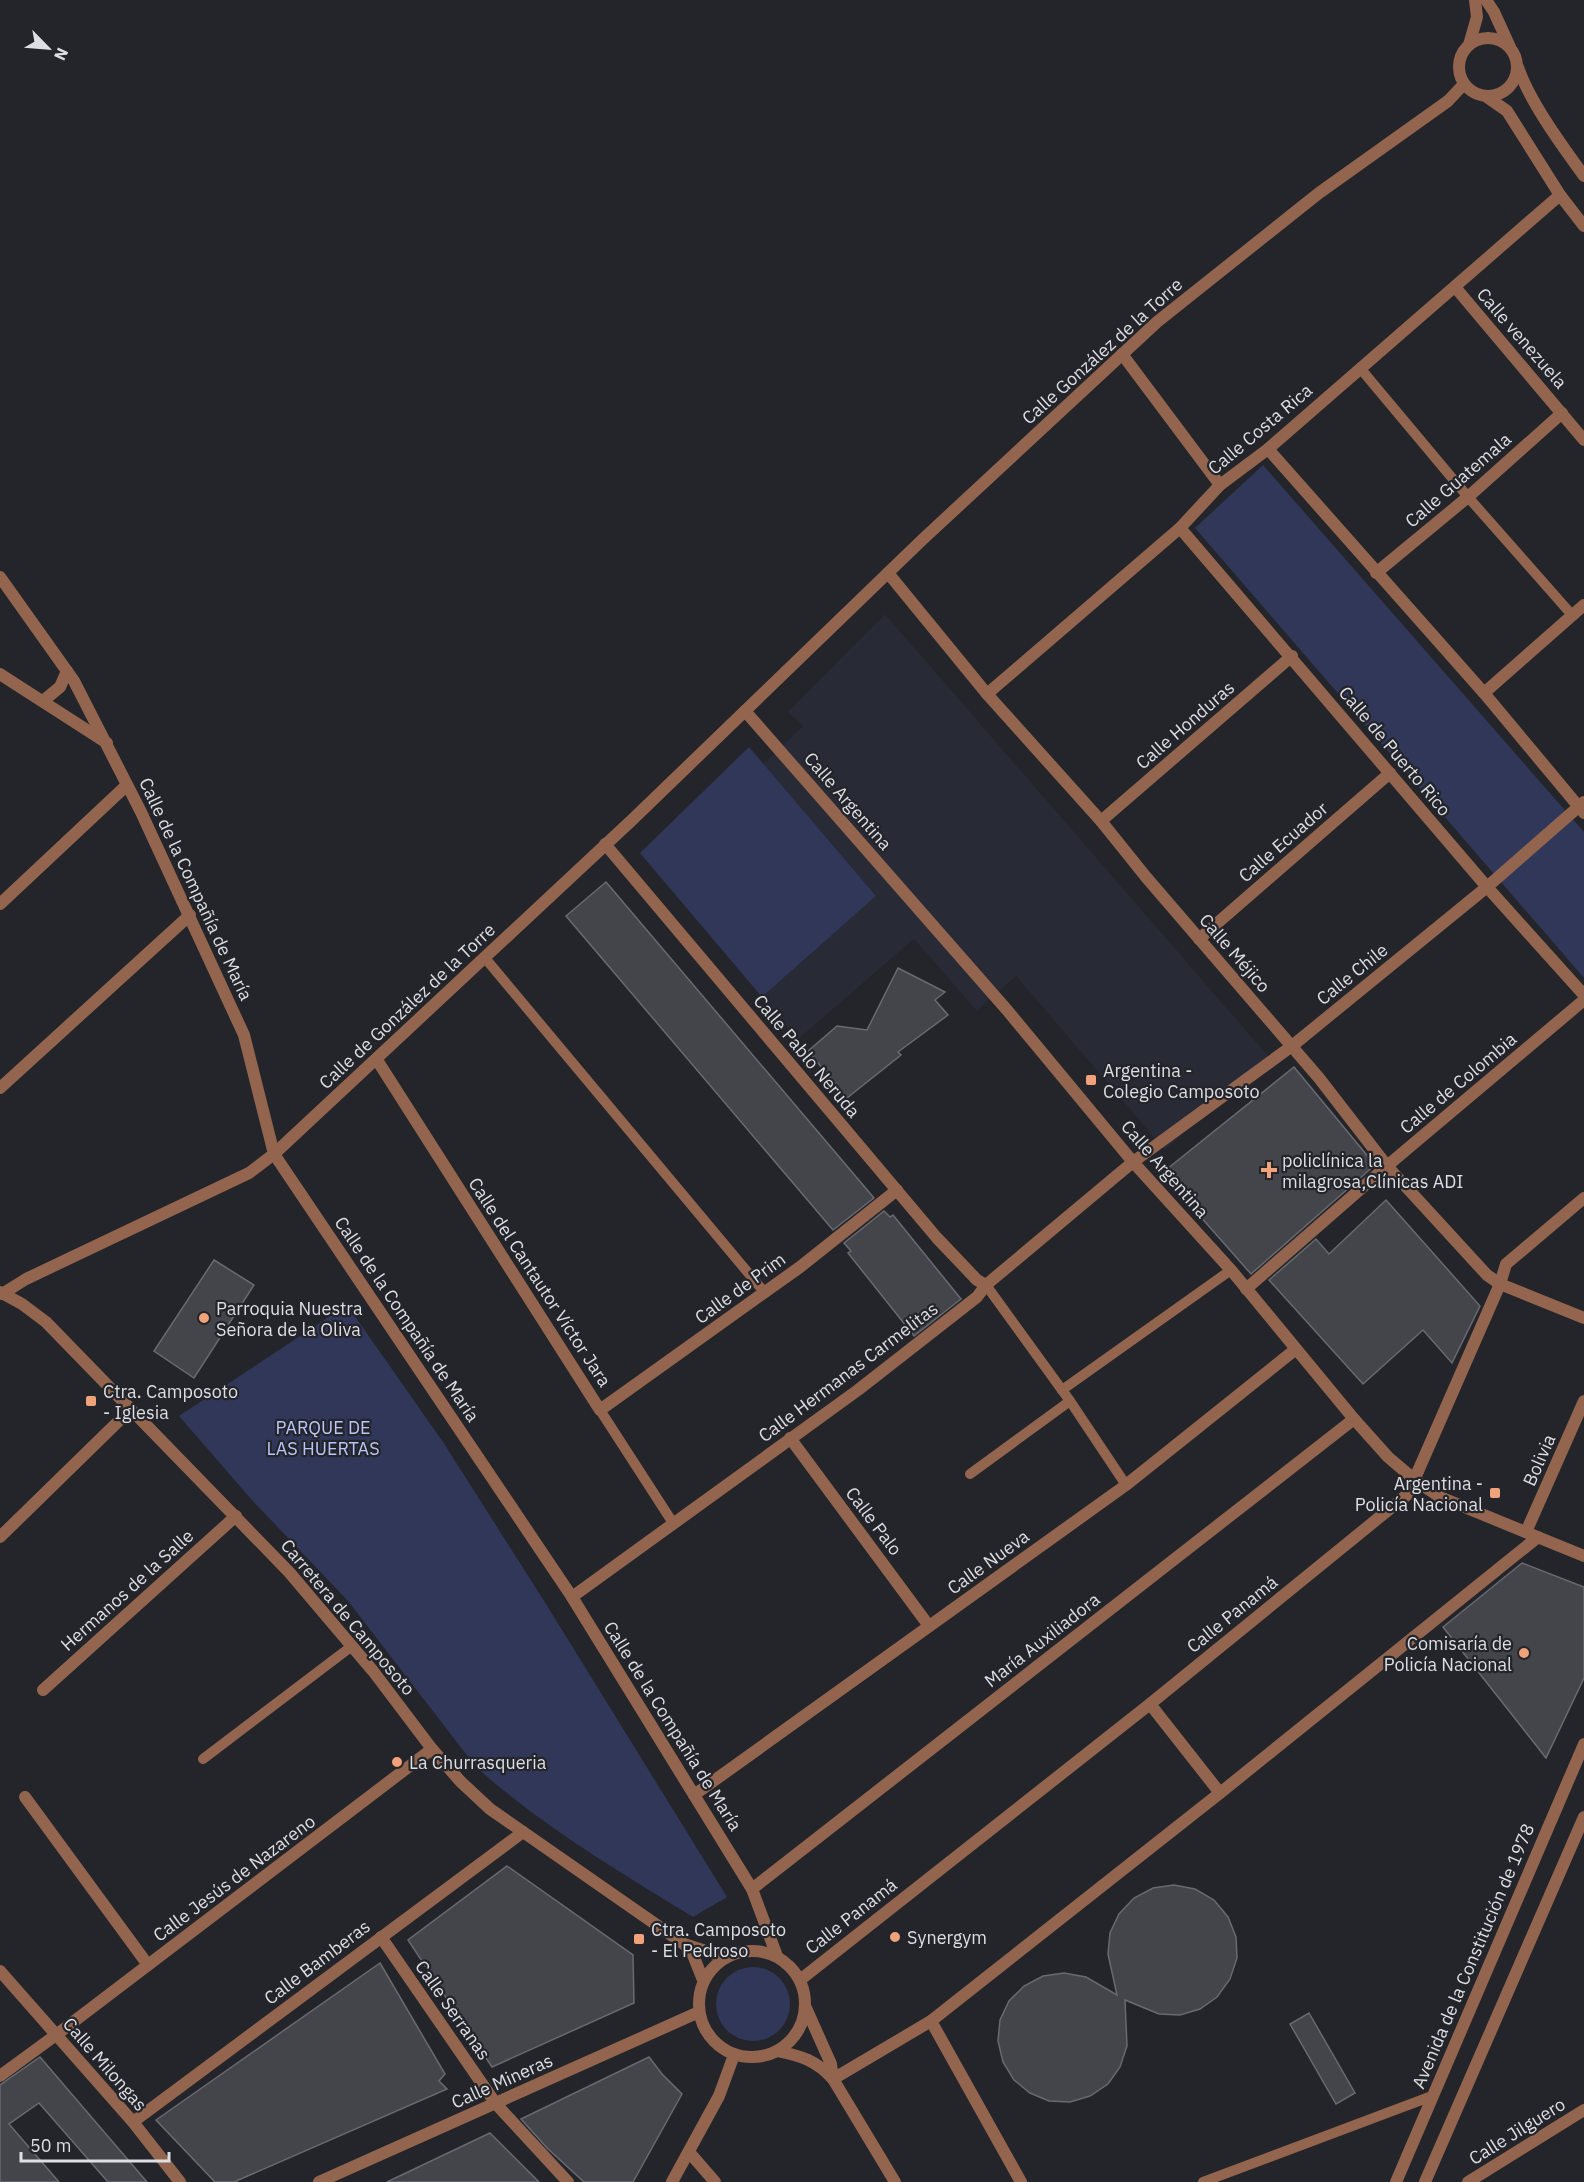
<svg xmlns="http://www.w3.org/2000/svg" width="1584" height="2182" font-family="'IBM Plex Sans',sans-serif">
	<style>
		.built { fill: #282a36 }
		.green { fill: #313759 }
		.building { fill: #43454b; stroke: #686a71; stroke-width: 1.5 }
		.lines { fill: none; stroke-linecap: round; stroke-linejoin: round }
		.service { stroke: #93654e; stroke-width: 10 }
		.pedestrian { stroke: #93654e; stroke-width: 12 }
		.minor { stroke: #93654e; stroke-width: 12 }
		.tertiary { stroke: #93654e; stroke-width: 12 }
		.poi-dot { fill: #f0a27a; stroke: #23252a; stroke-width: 2 }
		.labels { text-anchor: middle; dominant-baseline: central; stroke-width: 4.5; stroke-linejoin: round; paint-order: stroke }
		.street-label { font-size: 18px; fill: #dedfe3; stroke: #23252a }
		.poi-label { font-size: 18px; fill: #dedfe3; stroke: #23252a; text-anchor: start }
		.park-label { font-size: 18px; fill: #bac5f9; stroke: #23252a }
	</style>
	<rect width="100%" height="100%" fill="#23252a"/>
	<polygon class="built" points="885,614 1269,1057 1165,1150 1016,976 977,1011 914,939 798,1039 762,997 876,896 763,764 803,726 788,712"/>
	<g class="green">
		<polygon points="1263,465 1584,832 1584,978 1195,528"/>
		<polygon points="749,747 876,896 762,997 640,853"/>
		<path d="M347,1305L443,1442L546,1604L727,1897L693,1917C618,1871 542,1826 476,1767L348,1601L251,1499L179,1416Z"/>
		<circle cx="753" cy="2004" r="37"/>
	</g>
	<g class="building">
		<polygon points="606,882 874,1198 833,1230 566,916"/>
		<polygon points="898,968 945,992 935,1000 948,1015 898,1052 901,1055 847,1098 808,1051 837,1026 867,1030"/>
		<polygon points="1294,1067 1375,1165 1251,1274 1162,1173"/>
		<polygon points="1386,1200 1480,1306 1452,1363 1423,1330 1363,1384 1269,1280 1316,1239 1329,1254"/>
		<polygon points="884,1211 890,1217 893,1215 961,1299 914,1336 848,1253 851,1251 844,1243"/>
		<polygon points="214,1260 254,1285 194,1378 154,1351"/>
		<polygon points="1522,1563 1584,1587 1584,1678 1546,1758 1443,1627"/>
		<polygon points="507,1866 633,1955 634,2003 492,2067 408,1940"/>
		<polygon points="1174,1885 1195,1889 1214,1900 1228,1917 1236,1937 1237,1958 1230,1979 1217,1997 1200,2009 1180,2015 1159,2014 1125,2000 1127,2046 1120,2067 1108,2084 1090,2096 1070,2102 1049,2101 1030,2093 1014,2080 1003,2062 998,2041 1000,2020 1009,2001 1024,1986 1043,1976 1064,1973 1086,1977 1117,1995 1108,1954 1110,1933 1119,1914 1134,1898 1153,1888"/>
		<polygon points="380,1963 445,2074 439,2081 447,2089 234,2182 215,2182 156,2120"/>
		<polygon points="1309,2013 1355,2093 1336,2104 1290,2024"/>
		<polygon points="40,2057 147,2182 108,2182 39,2103 9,2124 59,2182 0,2182 0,2085"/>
		<polygon points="649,2057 662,2074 682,2094 633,2182 584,2182 547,2148 521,2119"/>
		<polygon points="490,2133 539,2182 387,2182"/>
	</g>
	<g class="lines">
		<g class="service">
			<polyline points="1360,368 1468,497 1572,615"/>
			<polyline points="485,958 765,1293"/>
			<polyline points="986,1285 1070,1401 1126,1485"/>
			<polyline points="1062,1390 1231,1270"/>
			<polyline points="600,1410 673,1523"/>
			<polyline points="970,1474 1070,1401"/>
			<polyline points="203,1759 352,1646"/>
			<polyline points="1203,2182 1432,2096"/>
		</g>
		<g class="pedestrian">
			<polyline points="0,2076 56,2035"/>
			<polyline points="833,2079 931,2021 1220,1793 1538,1537"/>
		</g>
		<g class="minor">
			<polyline points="1455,287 1584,440"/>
			<polyline points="1122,354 1220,485"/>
			<polyline points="1268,449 1484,693 1584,813"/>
			<polyline points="1180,528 1487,887 1584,995"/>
			<polyline points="1376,573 1468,497 1562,413"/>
			<polyline points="0,674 107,743"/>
			<polyline points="1484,693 1584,605"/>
			<polyline points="987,694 1180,528 1220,485 1268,449 1560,195"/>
			<polyline points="43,701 60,687 67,671"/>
			<polyline points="1101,821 1292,656"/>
			<polyline points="605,844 937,1238 977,1280 986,1285"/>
			<polyline points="0,904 127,785"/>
			<polyline points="1199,939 1390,773"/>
			<polyline points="377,1060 600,1410 800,1267 897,1190"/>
			<polyline points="0,1088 190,915"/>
			<polyline points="1500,1284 1506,1264 1584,1198"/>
			<polyline points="1246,1289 1387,1166 1584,1000"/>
			<polyline points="790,1438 929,1626"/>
			<polyline points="1526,1532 1584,1401"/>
			<polyline points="0,1537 130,1410"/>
			<polyline points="43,1690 236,1516"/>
			<polyline points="1150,1704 1220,1793"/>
			<polyline points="694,1795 1126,1485 1296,1349"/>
			<polyline points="25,1797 148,1965"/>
			<polyline points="752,1889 1354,1419"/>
			<polyline points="381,1937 496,2104 568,2182"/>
			<polyline points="0,1971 133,2122 180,2182"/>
			<polyline points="931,2021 1021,2182"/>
			<polyline points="56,2035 432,1749"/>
			<polyline points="133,2122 523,1832"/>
			<polyline points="689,2152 715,2182"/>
			<polyline points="1468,2182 1584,2110"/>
		</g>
		<g class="tertiary">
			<polyline points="1486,0 1494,12 1510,47"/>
			<circle cx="1488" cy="67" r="29"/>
			<polyline points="1469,45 1477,17 1475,0"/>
			<path d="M1518,67C1529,101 1563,147 1584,176"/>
			<polyline points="1487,97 1507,111 1560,195 1584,226"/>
			<polyline points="888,573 987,694 1101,821 1146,877 1319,1078 1387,1166 1487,1275 1500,1284 1584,1318"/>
			<polyline points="0,577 74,681 141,812 244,1035 274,1154 572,1597 752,1889 777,1956"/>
			<polyline points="745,711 1007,1010 1133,1162 1231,1270 1354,1419 1388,1457 1415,1480 1440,1497 1584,1556"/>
			<polyline points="0,1292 22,1304 46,1322 289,1572 373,1671 432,1749 460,1781 490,1809 684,1944 712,1953 727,1956"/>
			<polyline points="2,1294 26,1279 249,1173 274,1154 632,820 922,540 1157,322 1319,193 1448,101 1464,84"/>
			<polyline points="572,1597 858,1390 977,1297 986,1285 1133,1162 1292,1046 1487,887 1584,802"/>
			<polyline points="685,1945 693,1955 703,1980"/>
			<circle cx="752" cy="2004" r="53"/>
			<polyline points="800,1980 1150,1704 1408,1494 1500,1284"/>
			<polyline points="806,2008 831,2064 833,2079"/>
			<path d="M777,2051C801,2056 816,2060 833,2079L895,2182"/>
			<polyline points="319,2182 699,2012"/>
			<polyline points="672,2182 719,2096 734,2055"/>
			<polyline points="1396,2182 1584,1744"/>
			<polyline points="1425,2182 1584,1817"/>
		</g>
	</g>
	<g class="poi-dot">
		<rect x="1085" y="1074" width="12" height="12" rx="3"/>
		<path d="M1266 1161h6v6h6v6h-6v6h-6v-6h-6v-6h6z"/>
		<circle cx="204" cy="1318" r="6"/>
		<rect x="85" y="1395" width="12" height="12" rx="3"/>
		<rect x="1489" y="1487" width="12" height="12" rx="3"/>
		<circle cx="1524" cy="1653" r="6"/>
		<circle cx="397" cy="1762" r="6"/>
		<circle cx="895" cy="1937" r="6"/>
		<rect x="633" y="1933" width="12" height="12" rx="3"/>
	</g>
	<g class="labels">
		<g class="street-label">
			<text transform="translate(1522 338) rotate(49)">Calle venezuela</text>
			<text transform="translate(1102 351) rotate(-42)">Calle González de la Torre</text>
			<text transform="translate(1260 429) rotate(-40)">Calle Costa Rica</text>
			<text transform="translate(1458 480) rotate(-41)">Calle Guatemala</text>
			<text transform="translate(1185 725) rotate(-41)">Calle Honduras</text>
			<text transform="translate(1395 751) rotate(50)">Calle de Puerto Rico</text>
			<text transform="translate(848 801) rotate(49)">Calle Argentina</text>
			<text transform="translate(1283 842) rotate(-41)">Calle Ecuador</text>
			<text transform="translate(196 889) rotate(65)">Calle de la Compañía de María</text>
			<text transform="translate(1235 953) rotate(49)">Calle Méjico</text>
			<text transform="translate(1352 974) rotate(-39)">Calle Chile</text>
			<text transform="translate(407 1006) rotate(-43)">Calle de González de la Torre</text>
			<text transform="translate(807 1056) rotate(50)">Calle Pablo Neruda</text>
			<text transform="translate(1458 1083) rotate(-40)">Calle de Colombia</text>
			<text transform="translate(1165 1169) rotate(49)">Calle Argentina</text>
			<text transform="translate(540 1282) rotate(57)">Calle del Cantautor Víctor Jara</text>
			<text transform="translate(740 1288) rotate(-36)">Calle de Prim</text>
			<text transform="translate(407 1319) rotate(56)">Calle de la Compañía de María</text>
			<text transform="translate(848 1372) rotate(-37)">Calle Hermanas Carmelitas</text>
			<text transform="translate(1539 1460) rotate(-66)">Bolivia</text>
			<text transform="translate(874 1521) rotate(53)">Calle Palo</text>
			<text transform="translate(988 1562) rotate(-36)">Calle Nueva</text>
			<text transform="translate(127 1590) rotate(-42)">Hermanos de la Salle</text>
			<text transform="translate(1232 1614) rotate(-39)">Calle Panamá</text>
			<text transform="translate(348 1617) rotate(50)">Carretera de Camposoto</text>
			<text transform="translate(1042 1640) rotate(-38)">María Auxiliadora</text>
			<text transform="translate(673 1726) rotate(58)">Calle de la Compañía de María</text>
			<text transform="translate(234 1878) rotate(-37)">Calle Jesús de Nazareno</text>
			<text transform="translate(851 1916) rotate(-38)">Calle Panamá</text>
			<text transform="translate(1473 1956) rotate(-67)">Avenida de la Constitución de 1978</text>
			<text transform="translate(317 1962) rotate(-37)">Calle Bamberas</text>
			<text transform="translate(453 2010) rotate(55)">Calle Serranas</text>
			<text transform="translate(105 2064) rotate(49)">Calle Milongas</text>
			<text transform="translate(502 2081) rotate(-24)">Calle Mineras</text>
			<text transform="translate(1517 2131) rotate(-32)">Calle Jilguero</text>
		</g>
		<g class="poi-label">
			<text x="1103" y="1070">Argentina -<tspan x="1103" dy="21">Colegio Camposoto</tspan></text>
			<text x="1282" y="1160">policlínica la<tspan x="1282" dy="21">milagrosa,Clínicas ADI</tspan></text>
			<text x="216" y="1308">Parroquia Nuestra<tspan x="216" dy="21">Señora de la Oliva</tspan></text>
			<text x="103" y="1391">Ctra. Camposoto<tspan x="103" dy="21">- Iglesia</tspan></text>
			<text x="1483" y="1483" text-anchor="end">Argentina -<tspan x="1483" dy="21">Policía Nacional</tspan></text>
			<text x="1512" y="1643" text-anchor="end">Comisaría de<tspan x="1512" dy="21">Policía Nacional</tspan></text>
			<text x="409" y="1762">La Churrasqueria</text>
			<text x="651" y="1929">Ctra. Camposoto<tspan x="651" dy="21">- El Pedroso</tspan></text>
			<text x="907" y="1937">Synergym</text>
		</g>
		<g class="park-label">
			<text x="323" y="1427">PARQUE DE<tspan x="323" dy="21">LAS HUERTAS</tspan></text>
		</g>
	</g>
	<g transform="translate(48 48) rotate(115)" stroke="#23252a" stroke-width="4.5" paint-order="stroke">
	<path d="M0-4.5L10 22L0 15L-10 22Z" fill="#dedfe3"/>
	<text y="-9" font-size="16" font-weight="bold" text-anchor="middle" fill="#dedfe3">N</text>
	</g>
	<path d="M21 2152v9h148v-9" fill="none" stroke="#dedfe3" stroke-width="3"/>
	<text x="30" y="2152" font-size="18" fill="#dedfe3" stroke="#23252a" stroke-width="4.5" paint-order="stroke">50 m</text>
</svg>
